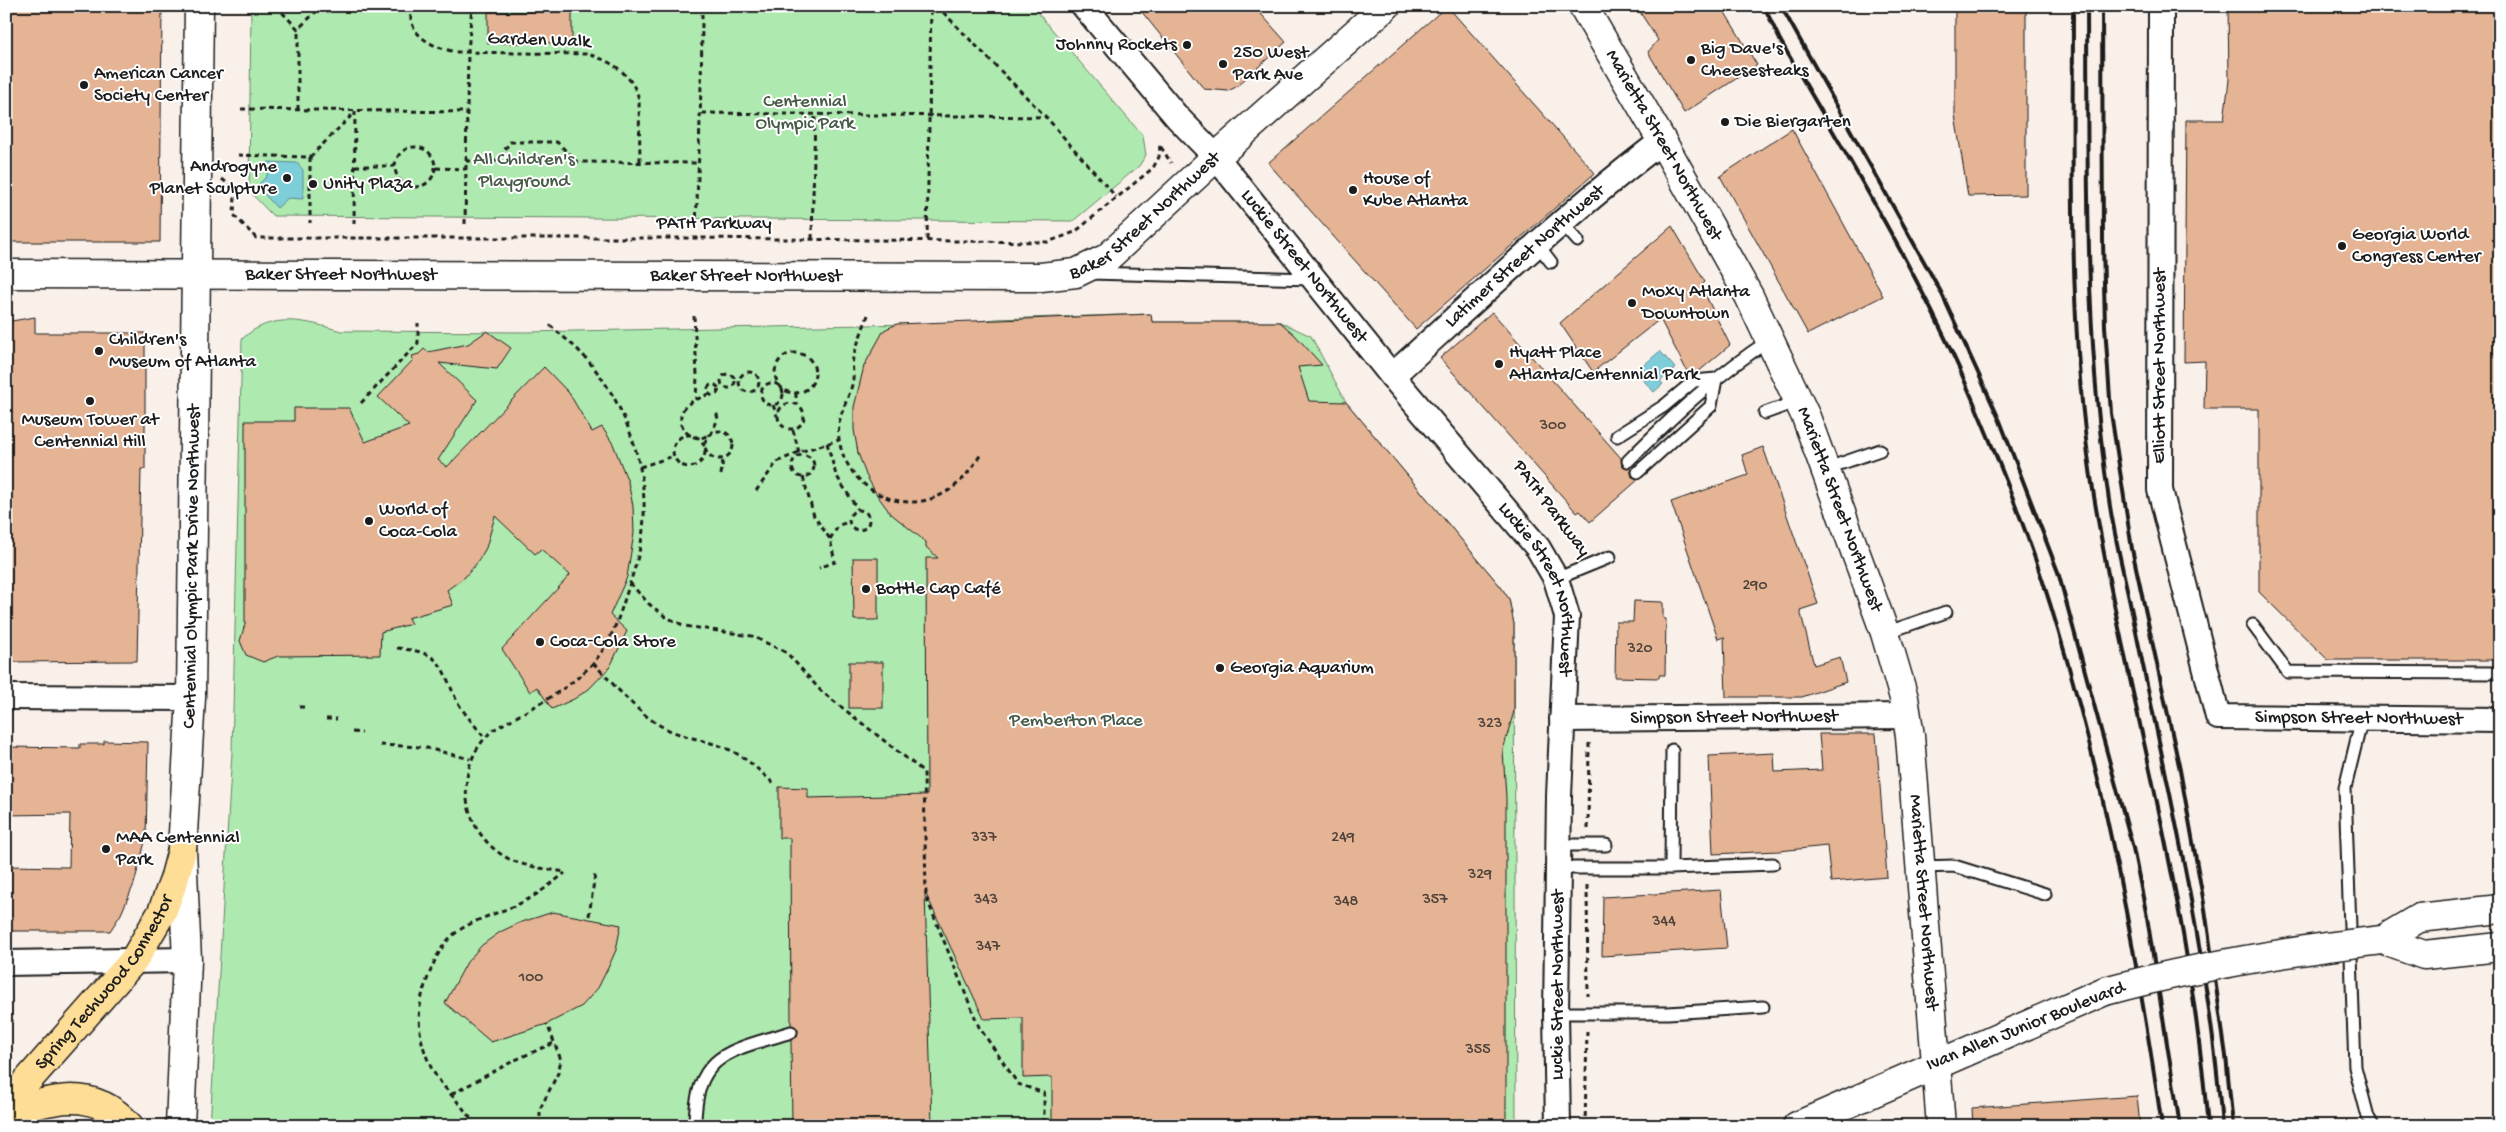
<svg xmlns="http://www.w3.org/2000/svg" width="2506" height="1132" font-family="'Gochi Hand',sans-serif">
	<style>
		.green { fill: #aeeaaf; stroke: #658366 }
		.water { fill: #7eceda; stroke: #57878e }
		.building { fill: #e4b495; stroke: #1c1c1c }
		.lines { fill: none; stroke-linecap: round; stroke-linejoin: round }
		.lane-casing { stroke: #1c1c1c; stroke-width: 15 }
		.street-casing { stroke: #1c1c1c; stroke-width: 28 }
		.secondary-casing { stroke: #1c1c1c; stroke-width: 31 }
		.primary-casing { stroke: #1c1c1c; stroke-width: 31 }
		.path { stroke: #1c1c1c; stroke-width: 3; stroke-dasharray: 5 4; stroke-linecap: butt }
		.lane { stroke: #fff; stroke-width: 11 }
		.street { stroke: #fff; stroke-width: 24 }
		.secondary { stroke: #fff; stroke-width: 28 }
		.primary { stroke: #fedd96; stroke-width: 28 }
		.rail { stroke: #1c1c1c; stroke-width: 4 }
		.secondary-bridge-casing { stroke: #1c1c1c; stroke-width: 31; stroke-linecap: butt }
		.secondary-bridge { stroke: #fff; stroke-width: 28 }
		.poi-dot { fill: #1c1c1c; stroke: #fff; stroke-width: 2 }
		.labels { text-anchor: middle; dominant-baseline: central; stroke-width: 4; stroke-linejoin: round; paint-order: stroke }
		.number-label { font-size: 16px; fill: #4e423a }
		.street-label { font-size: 19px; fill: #1c1c1c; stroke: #fff }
		.poi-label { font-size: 19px; fill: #1c1c1c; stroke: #fff; text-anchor: start }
		.park-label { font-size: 19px; fill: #485a48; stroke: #fff }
	</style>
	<rect width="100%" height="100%" fill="#faf0ea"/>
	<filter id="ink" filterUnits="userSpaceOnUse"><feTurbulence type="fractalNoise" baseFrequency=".02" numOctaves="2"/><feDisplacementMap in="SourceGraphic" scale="10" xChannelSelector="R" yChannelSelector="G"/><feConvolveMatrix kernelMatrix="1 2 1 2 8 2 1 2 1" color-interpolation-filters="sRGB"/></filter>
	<g filter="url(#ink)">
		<g class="green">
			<polygon points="251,6 1032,6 1143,136 1146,155 1139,166 1073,221 273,216 249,191"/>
			<path d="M1151,314L1152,322H1280L1311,336L1346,402L1501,587L1509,599L1514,624L1516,1126H210L232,752L242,339C272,311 306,321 341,331L526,332L963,323L995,319Z"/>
		</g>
		<g class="water">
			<polygon points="268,162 297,163 303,170 303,199 288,198 277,208 257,186 267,176"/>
			<polygon points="1660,351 1675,368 1660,381 1663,384 1654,392 1636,372"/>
		</g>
		<g class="building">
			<polygon points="6,6 162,6 160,242 6,242"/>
			<polygon points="1137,6 1254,6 1286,42 1236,87 1228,91 1204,89"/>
			<polygon points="1447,6 1595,173 1416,329 1268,163"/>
			<polygon points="1636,6 1721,6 1757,65 1684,113 1648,52 1658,40"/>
			<polygon points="1955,6 2026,6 2026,195 1968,196 1955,115"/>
			<polygon points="2228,6 2500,6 2500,660 2328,660 2259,592 2259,409 2204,409 2205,361 2184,362 2186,120 2224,120 2229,80"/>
			<rect x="488" y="12" width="84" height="31"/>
			<polygon points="1792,129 1883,296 1808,334 1720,176"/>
			<polygon points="1672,226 1705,282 1701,286 1730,345 1697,373 1689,375 1660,319 1593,372 1560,323"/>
			<polygon points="1492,312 1621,458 1622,466 1630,468 1632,477 1639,479 1590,522 1580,511 1577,513 1440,358"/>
			<polygon points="1151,314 1152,322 1280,322 1295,335 1322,365 1298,367 1309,401 1346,402 1501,587 1509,599 1514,624 1514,711 1503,750 1506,797 1506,1126 1052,1126 1052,1077 1023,1078 1023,1018 984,1019 925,892 932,1126 792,1126 791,1040 797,1037 798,1030 791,1025 790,838 779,838 779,787 808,788 808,798 927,795 926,558 938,558 926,547 926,542 890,513 877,495 866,475 858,453 854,430 854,407 864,366 884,330 897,324"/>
			<polygon points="35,317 35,333 145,333 145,469 141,469 137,661 6,662 6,322"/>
			<polygon points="487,331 511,348 497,369 439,363 477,400 438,460 447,467 544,367 569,393 592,432 602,427 613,444 628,482 633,506 634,533 627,577 610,615 627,631 610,667 589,689 574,699 552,709 537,687 530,692 502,649 570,575 541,549 535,554 495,516 486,548 477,563 465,577 447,590 453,605 408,618 411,624 381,632 380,655 278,656 263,662 246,655 240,641 245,624 245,421 294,421 294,408 349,408 365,442 409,426 378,397 413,360 412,356 419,354 424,349 428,352 468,344"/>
			<polygon points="1763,447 1818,604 1800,610 1814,665 1840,657 1846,682 1802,697 1726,697 1724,637 1718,639 1671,502 1748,475 1742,455"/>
			<polygon points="853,558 878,558 878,620 854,620"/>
			<polygon points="1634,601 1663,602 1663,618 1666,619 1665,675 1659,675 1659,678 1615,677 1616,622 1633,622"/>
			<rect x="849" y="662" width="34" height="46"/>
			<polygon points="1819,734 1876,734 1887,877 1831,882 1827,846 1779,851 1713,854 1709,756 1774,753 1775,772 1822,770"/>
			<polygon points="104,741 148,742 146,838 134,884 121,914 110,931 6,931 6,866 69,867 70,814 6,815 6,747 80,748 80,744 104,744"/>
			<polygon points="1721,890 1727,948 1602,956 1603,897"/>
			<polygon points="553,912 621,925 616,950 608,968 598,988 582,1006 547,1024 491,1042 445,1003 467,962 482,945 500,932 519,923"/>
			<polygon points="2137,1096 2140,1126 1973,1126 1972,1108"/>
		</g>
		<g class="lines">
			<g class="lane-casing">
				<g id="lane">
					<polyline points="1562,223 1578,241"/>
					<polyline points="1537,244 1551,262"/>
					<polyline points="1090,273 1314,279"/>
					<polyline points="1765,413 1798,401"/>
					<polyline points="1617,436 1664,406 1694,381 1716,379"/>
					<path d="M1628,461C1672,417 1717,374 1770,340"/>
					<polyline points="1825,469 1880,450"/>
					<polyline points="1638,472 1711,406 1716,379"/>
					<polyline points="1556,579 1610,557"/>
					<polyline points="2253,625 2288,672 2500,673"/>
					<polyline points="1885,633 1946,612"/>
					<polyline points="2362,718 2345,788 2355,1067 2368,1117 2373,1126"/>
					<polyline points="1559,845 1606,845"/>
					<polyline points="1921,867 1954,866 2045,894"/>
					<polyline points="1559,868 1671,868 1773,864"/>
					<polyline points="1671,868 1672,750"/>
					<polyline points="1556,1013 1668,1013 1763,1007"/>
					<path d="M695,1126C695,1052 731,1051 791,1032"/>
				</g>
			</g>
			<g class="street-casing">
				<g id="street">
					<path id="s1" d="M1084,6L1177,117L1216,157L1392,376L1538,548L1556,579L1567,616L1559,796L1556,1013L1558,1126"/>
					<path id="s2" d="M2161,7L2160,490L2218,717L2500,720"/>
					<path id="s3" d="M1392,376C1480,296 1567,213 1662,141"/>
					<polyline points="6,697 191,698"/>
					<path id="s4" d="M1562,719L1907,716"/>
					<polyline points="6,963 187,960"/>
				</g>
			</g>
			<g class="secondary-casing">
				<g id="secondary">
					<path id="s5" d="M1583,6L1662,141L1749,296L1806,417L1885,633L1904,698L1910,736L1941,1126"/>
					<path id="s6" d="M6,274L1041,277L1076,273L1107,258L1216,157L1386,6"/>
					<polyline points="2382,940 2419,918 2500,909"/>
					<polyline points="2382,940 2424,955 2500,947"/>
					<path id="s7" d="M180,1126L187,960L182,850L191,698L199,6"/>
					<polyline points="1797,1126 2105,991"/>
				</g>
			</g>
			<g class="primary-casing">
				<g id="primary">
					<path id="s8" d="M6,1105L134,960L162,912L174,880L182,850"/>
					<path d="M6,1114C51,1099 93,1085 129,1126"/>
				</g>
			</g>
			<g class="path">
				<polyline points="276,6 298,29 322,6"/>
				<path d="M412,6C404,35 435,49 458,52L587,54C611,60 632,74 639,99L640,162"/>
				<polyline points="937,6 1046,117 1116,197"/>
				<polyline points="241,109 467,112"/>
				<polyline points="298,110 298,29"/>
				<polyline points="702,113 1046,117"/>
				<circle cx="415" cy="167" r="20"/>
				<polyline points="1161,147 1171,163"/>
				<polyline points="238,155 310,157 310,223"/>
				<polyline points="310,157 355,112"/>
				<polyline points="466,161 497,161 510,142 557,142 577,162 697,163"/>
				<polyline points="355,166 395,166"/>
				<polyline points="436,168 466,169"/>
				<polyline points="222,179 238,192 235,196 234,215 256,238 696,238 1048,242 1075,232 1153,168 1159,157 1160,144"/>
				<polyline points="354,224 355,111"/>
				<polyline points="465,224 468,52 472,6"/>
				<path d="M696,226C699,153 702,80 702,6"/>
				<polyline points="812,239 815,114"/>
				<polyline points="927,240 931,6"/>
				<path d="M868,315C863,329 857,344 853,358C851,367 855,376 852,385C847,404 836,417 839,439C846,488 902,519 946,492C962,483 971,469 981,454"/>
				<polyline points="694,316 697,375 696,400"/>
				<path d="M550,325C560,335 572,343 581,353C626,400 652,473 642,537C639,556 633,574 627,592C619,617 611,643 593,663C567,692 527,710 493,730C451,767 460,833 509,859C526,867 547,869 565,872"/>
				<circle cx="795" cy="373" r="20"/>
				<circle cx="749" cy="382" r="10"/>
				<circle cx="728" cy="381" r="7"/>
				<circle cx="772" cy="394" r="11"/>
				<circle cx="713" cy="390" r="5.5"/>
				<polyline points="796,393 796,403"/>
				<path d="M709,394C703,397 690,401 685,407C675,419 684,438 700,438C703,438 708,435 711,434L718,419L716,411"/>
				<circle cx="791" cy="416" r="13"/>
				<polyline points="361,403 418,343 418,323"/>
				<polyline points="773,405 777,416"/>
				<polyline points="793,430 799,452"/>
				<circle cx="719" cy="445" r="14"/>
				<circle cx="689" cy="451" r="16"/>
				<polyline points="827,443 836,475 858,510"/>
				<circle cx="803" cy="466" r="11"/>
				<polyline points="640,467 674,456"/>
				<polyline points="721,475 723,459"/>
				<polyline points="803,477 814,516 830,539 835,562 819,568"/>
				<polyline points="756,491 777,462 799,452 839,440"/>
				<circle cx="859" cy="520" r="10"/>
				<polyline points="830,539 839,525 849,522"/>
				<polyline points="630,583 649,604 666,617 685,626 752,636 787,653 821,691 924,772 926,897 979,1027 1018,1084 1044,1093 1044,1126"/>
				<path d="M397,648C442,653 439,662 456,699C463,713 475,725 484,737"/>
				<path d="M593,663C614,684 635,711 661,726C680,737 702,739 723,747C744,755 759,770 775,785"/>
				<polyline points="299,707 308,707"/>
				<polyline points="326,719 337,719"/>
				<polyline points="352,732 362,733"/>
				<polyline points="380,745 423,747 470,759"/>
				<polyline points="1588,829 1589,743"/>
				<polyline points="1587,885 1588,996"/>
				<polyline points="589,916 595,874"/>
				<polyline points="452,1094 515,1060 556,1042"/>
				<path d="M475,1126C464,1104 440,1088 430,1065C415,1031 416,1004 431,970C436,957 442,945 453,935C473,918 502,913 525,901C540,893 552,883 565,873"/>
				<polyline points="540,1126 540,1109 558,1073 561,1060 547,1024"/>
				<polyline points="1585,1126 1587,1030"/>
			</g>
			<use href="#lane" class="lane"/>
			<use href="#street" class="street"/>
			<use href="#secondary" class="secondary"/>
			<use href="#primary" class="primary"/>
			<g class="rail">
				<path d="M1764,6L1780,40C1842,148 1908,255 1959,368C1996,453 2032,541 2058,630C2107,792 2137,958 2162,1126"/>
				<polyline points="1781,6 1941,292 2000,421 2058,572 2133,848 2147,917 2180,1126"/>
				<path d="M2073,6C2073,163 2068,322 2091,477C2110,603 2142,726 2167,850C2186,941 2200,1033 2208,1126"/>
				<path d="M2087,6C2088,171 2084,336 2109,500C2115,541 2126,581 2134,622C2168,789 2209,956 2222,1126"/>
				<polyline points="2102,6 2103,241 2105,326 2111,413 2132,549 2180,770 2205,909 2226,1056 2233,1126"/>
			</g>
			<g class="secondary-bridge-casing">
				<path id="secondary-bridge" d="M2105,991C2197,966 2288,951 2382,940"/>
			</g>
			<use href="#secondary-bridge" class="secondary-bridge"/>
		</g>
	</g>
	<g class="poi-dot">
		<circle cx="1187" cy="45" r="5"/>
		<circle cx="1691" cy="60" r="5"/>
		<circle cx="1223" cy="64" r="5"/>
		<circle cx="84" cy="85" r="5"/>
		<circle cx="1725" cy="122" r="5"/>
		<circle cx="287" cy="178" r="5"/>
		<circle cx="313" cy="184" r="5"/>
		<circle cx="1353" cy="190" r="5"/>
		<circle cx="2342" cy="246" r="5"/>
		<circle cx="1632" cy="303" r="5"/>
		<circle cx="99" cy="351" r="5"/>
		<circle cx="1499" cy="364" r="5"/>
		<circle cx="90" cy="401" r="5"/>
		<circle cx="369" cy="521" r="5"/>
		<circle cx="866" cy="589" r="5"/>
		<circle cx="540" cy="642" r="5"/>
		<circle cx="1220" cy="668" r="5"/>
		<circle cx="106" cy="849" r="5"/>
	</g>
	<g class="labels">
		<g class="number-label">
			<text x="1553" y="426">300</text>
			<text x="1755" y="586">290</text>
			<text x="1640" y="649">320</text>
			<text x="1490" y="724">323</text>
			<text x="984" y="838">337</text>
			<text x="1343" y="838">249</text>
			<text x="1480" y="875">329</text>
			<text x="986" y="900">343</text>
			<text x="1435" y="900">357</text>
			<text x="1346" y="902">348</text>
			<text x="1664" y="922">344</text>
			<text x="988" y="947">347</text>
			<text x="531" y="978">100</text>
			<text x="1478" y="1050">355</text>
		</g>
		<g class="street-label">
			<text transform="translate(539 41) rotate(2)">Garden Walk</text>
			<text stroke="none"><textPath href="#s5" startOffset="161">Marietta Street Northwest</textPath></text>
			<text stroke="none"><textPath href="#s6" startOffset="1160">Baker Street Northwest</textPath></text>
			<text x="714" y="224">PATH Parkway</text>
			<text stroke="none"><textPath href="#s3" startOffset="179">Latimer Street Northwest</textPath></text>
			<text stroke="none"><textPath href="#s1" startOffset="341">Luckie Street Northwest</textPath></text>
			<text stroke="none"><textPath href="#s6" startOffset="335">Baker Street Northwest</textPath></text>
			<text stroke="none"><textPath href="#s6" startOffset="740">Baker Street Northwest</textPath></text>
			<text transform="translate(2160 366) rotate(-90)">Elliott Street Northwest</text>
			<text transform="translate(1551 509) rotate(53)">PATH Parkway</text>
			<text stroke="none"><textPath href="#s5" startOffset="566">Marietta Street Northwest</textPath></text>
			<text stroke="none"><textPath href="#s7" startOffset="560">Centennial Olympic Park Drive Northwest</textPath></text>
			<text stroke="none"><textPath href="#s1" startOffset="746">Luckie Street Northwest</textPath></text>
			<text stroke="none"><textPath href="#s4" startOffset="172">Simpson Street Northwest</textPath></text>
			<text stroke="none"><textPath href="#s2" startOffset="858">Simpson Street Northwest</textPath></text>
			<text stroke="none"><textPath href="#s5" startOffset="971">Marietta Street Northwest</textPath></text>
			<text stroke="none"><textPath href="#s8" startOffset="158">Spring Techwood Connector</textPath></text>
			<text transform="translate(1558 985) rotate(-90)">Luckie Street Northwest</text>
			<text transform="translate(2026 1027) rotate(-22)">Ivan Allen Junior Boulevard</text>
		</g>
		<g class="poi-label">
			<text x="1177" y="45" text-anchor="end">Johnny Rockets</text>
			<text x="1701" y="49">Big Dave's<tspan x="1701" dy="22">Cheesesteaks</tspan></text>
			<text x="1233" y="53">250 West<tspan x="1233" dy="22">Park Ave</tspan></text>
			<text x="94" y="74">American Cancer<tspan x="94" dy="22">Society Center</tspan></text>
			<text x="1735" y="122">Die Biergarten</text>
			<text x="277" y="167" text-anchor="end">Androgyne<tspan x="277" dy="22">Planet Sculpture</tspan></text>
			<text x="1363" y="179">House of<tspan x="1363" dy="22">Kube Atlanta</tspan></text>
			<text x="323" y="184">Unity Plaza</text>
			<text x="2352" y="235">Georgia World<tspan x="2352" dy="22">Congress Center</tspan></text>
			<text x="1642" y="292">Moxy Atlanta<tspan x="1642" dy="22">Downtown</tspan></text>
			<text x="109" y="340">Children's<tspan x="109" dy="22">Museum of Atlanta</tspan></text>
			<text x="1509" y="353">Hyatt Place<tspan x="1509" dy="22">Atlanta/Centennial Park</tspan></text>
			<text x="90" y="420" text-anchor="middle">Museum Tower at<tspan x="90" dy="22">Centennial Hill</tspan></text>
			<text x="379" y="510">World of<tspan x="379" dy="22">Coca-Cola</tspan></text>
			<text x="876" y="589">Bottle Cap Café</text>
			<text x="550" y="642">Coca‑Cola Store</text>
			<text x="1230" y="668">Georgia Aquarium</text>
			<text x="116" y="838">MAA Centennial<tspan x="116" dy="22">Park</tspan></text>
		</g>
		<g class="park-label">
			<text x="805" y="102">Centennial<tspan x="805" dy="22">Olympic Park</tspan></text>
			<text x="524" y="160">All Children's<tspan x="524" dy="22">Playground</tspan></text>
			<text x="1076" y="721">Pemberton Place</text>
		</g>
	</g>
	<rect width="2506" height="1132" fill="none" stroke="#fff" stroke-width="25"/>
	<rect x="12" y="12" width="2481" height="1107" fill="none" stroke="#1c1c1c" stroke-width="2" filter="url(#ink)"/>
</svg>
